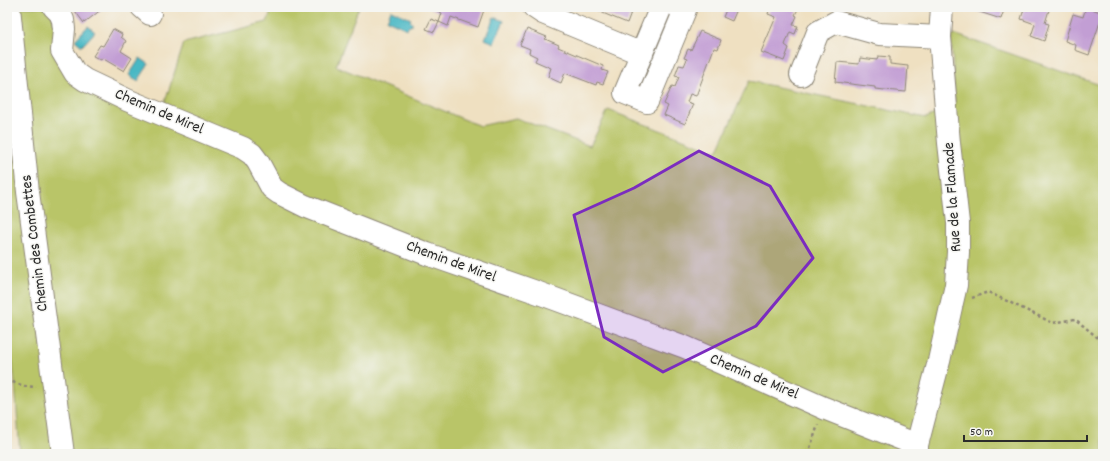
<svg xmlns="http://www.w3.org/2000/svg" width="1110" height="461" font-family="Dekko,sans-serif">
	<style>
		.green { fill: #b9c567; stroke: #727849 }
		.water { fill: #4ab8c4; stroke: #3a7278 }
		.building { fill: #c29ed4 }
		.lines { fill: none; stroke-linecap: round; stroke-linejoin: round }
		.minor-casing { stroke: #8d8676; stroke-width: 24 }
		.path { stroke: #8d8676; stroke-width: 2.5; stroke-dasharray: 3 3; stroke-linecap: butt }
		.minor { stroke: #fff; stroke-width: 22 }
		.marked { fill: #7b2cbf; fill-opacity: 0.2; stroke: #7b2cbf; stroke-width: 3; stroke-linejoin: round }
		.labels { text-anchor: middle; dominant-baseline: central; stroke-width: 3; stroke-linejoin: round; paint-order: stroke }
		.street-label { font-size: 16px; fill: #2b2b2b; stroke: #f6f6f2 }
	</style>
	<rect width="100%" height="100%" fill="#f6f6f2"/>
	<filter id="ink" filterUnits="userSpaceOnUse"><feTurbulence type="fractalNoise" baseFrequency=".025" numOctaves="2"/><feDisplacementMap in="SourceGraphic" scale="8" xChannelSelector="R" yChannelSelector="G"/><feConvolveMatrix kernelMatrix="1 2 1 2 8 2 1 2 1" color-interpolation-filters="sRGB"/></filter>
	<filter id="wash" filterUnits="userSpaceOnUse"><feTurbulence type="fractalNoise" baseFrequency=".012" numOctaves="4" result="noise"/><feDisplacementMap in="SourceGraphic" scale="16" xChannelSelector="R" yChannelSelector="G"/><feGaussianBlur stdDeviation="0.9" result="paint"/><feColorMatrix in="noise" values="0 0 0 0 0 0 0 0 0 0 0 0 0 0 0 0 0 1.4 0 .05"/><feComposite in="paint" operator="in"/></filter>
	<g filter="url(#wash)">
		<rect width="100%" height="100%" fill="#efe0c1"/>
		<polygon class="green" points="7,7 47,7 51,8 62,63 163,108 184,43 267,22 273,7 359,7 336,66 480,126 516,118 590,146 608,110 717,152 749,81 926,118 955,105 951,33 1103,86 1103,454 20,454 15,383 7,312"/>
		<g class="water">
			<polygon points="391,10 411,19 410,21 412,23 412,25 408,27 407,29 387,20"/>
			<polygon points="494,17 504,21 494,43 485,39"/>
			<polygon points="88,26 95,32 82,46 75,40"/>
			<polygon points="140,58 149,64 138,81 129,75"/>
		</g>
		<g id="blocks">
			<g class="building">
				<polygon points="72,7 101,7 102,9 84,23"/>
				<polygon points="428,7 476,7 484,10 478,27 451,17 448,26 439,22 442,13"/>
				<polygon points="588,7 633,7 627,23"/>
				<polygon points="721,7 738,7 732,21 723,17 726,10"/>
				<polygon points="770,7 799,7 795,15 797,16 793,25 798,26 795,34 790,32 785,45 789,48 784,61 761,52 776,17 768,14"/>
				<polygon points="964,7 1005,7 1001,19"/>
				<polygon points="1029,7 1050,7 1045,23 1049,24 1044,41 1031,36 1035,24 1021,19 1024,9 1028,10"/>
				<polygon points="1086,7 1103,13 1089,55 1075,50 1076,45 1065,41 1073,14 1083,17"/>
				<polygon points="431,19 439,22 434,32 426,29"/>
				<polygon points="113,29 122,34 121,37 126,41 121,51 132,58 124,71 102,58 101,60 93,56 100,45 103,46"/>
				<polygon points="527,29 547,37 545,39 559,45 558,47 603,66 602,70 608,72 603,84 597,82 596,85 565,73 561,83 548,77 551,68 535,61 537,57 529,53 530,49 520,45"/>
				<polygon points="700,31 721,40 718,49 714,48 696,96 690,94 687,102 693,104 685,124 664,115 668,106 664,104 672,86 675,87 679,77 675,76 679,65 684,66 687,59 684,58 688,49 691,50"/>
				<polygon points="878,56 890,57 890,64 908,66 906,92 875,89 875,87 835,82 837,62 859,64 860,58 877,60"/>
			</g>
		</g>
	</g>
	<g filter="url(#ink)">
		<use href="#blocks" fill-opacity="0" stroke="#8d8676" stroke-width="1"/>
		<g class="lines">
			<g class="minor-casing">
				<g id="minor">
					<polyline points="9,7 28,192 63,454"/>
					<polyline points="54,7 60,13 63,20 64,29 62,51 75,73 85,80 127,100 243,148 252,154 258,162 272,188 279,193 305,206 427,254 536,292 685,347 824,408 917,445"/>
					<polyline points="142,7 150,14"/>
					<polyline points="534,7 543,13 642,54"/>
					<polyline points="661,7 625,93 647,102 685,10 678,7"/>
					<polyline points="801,75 818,32 836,22 879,34 940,37"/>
					<polyline points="917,454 917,445 939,361 951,307 956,285 958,252 958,223 949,143 940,37 942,7"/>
				</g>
			</g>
			<g class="path">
				<polyline points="972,298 988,292 1053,323 1075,319 1103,342"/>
				<polyline points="7,380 24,386 36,387"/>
				<polyline points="808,454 818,425"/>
			</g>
			<use href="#minor" class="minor"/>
		</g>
	</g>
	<path class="marked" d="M699,151L770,186L813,258L756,326L663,372L604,337L574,215L634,188Z"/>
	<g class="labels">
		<g class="street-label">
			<text transform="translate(159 112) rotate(23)">Chemin de Mirel</text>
			<text transform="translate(953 197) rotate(-94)">Rue de la Flamade</text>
			<text transform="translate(35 243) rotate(-97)">Chemin des Combettes</text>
			<text transform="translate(451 262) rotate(20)">Chemin de Mirel</text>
			<text transform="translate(754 377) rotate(23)">Chemin de Mirel</text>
		</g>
	</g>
	<rect width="1110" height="461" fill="none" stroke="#f6f6f2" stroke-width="24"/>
	<path d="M964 435v6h123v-6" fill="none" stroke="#2b2b2b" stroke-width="2"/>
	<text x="970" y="435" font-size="12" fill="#2b2b2b" stroke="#f6f6f2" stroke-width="3" paint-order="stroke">50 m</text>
</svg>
